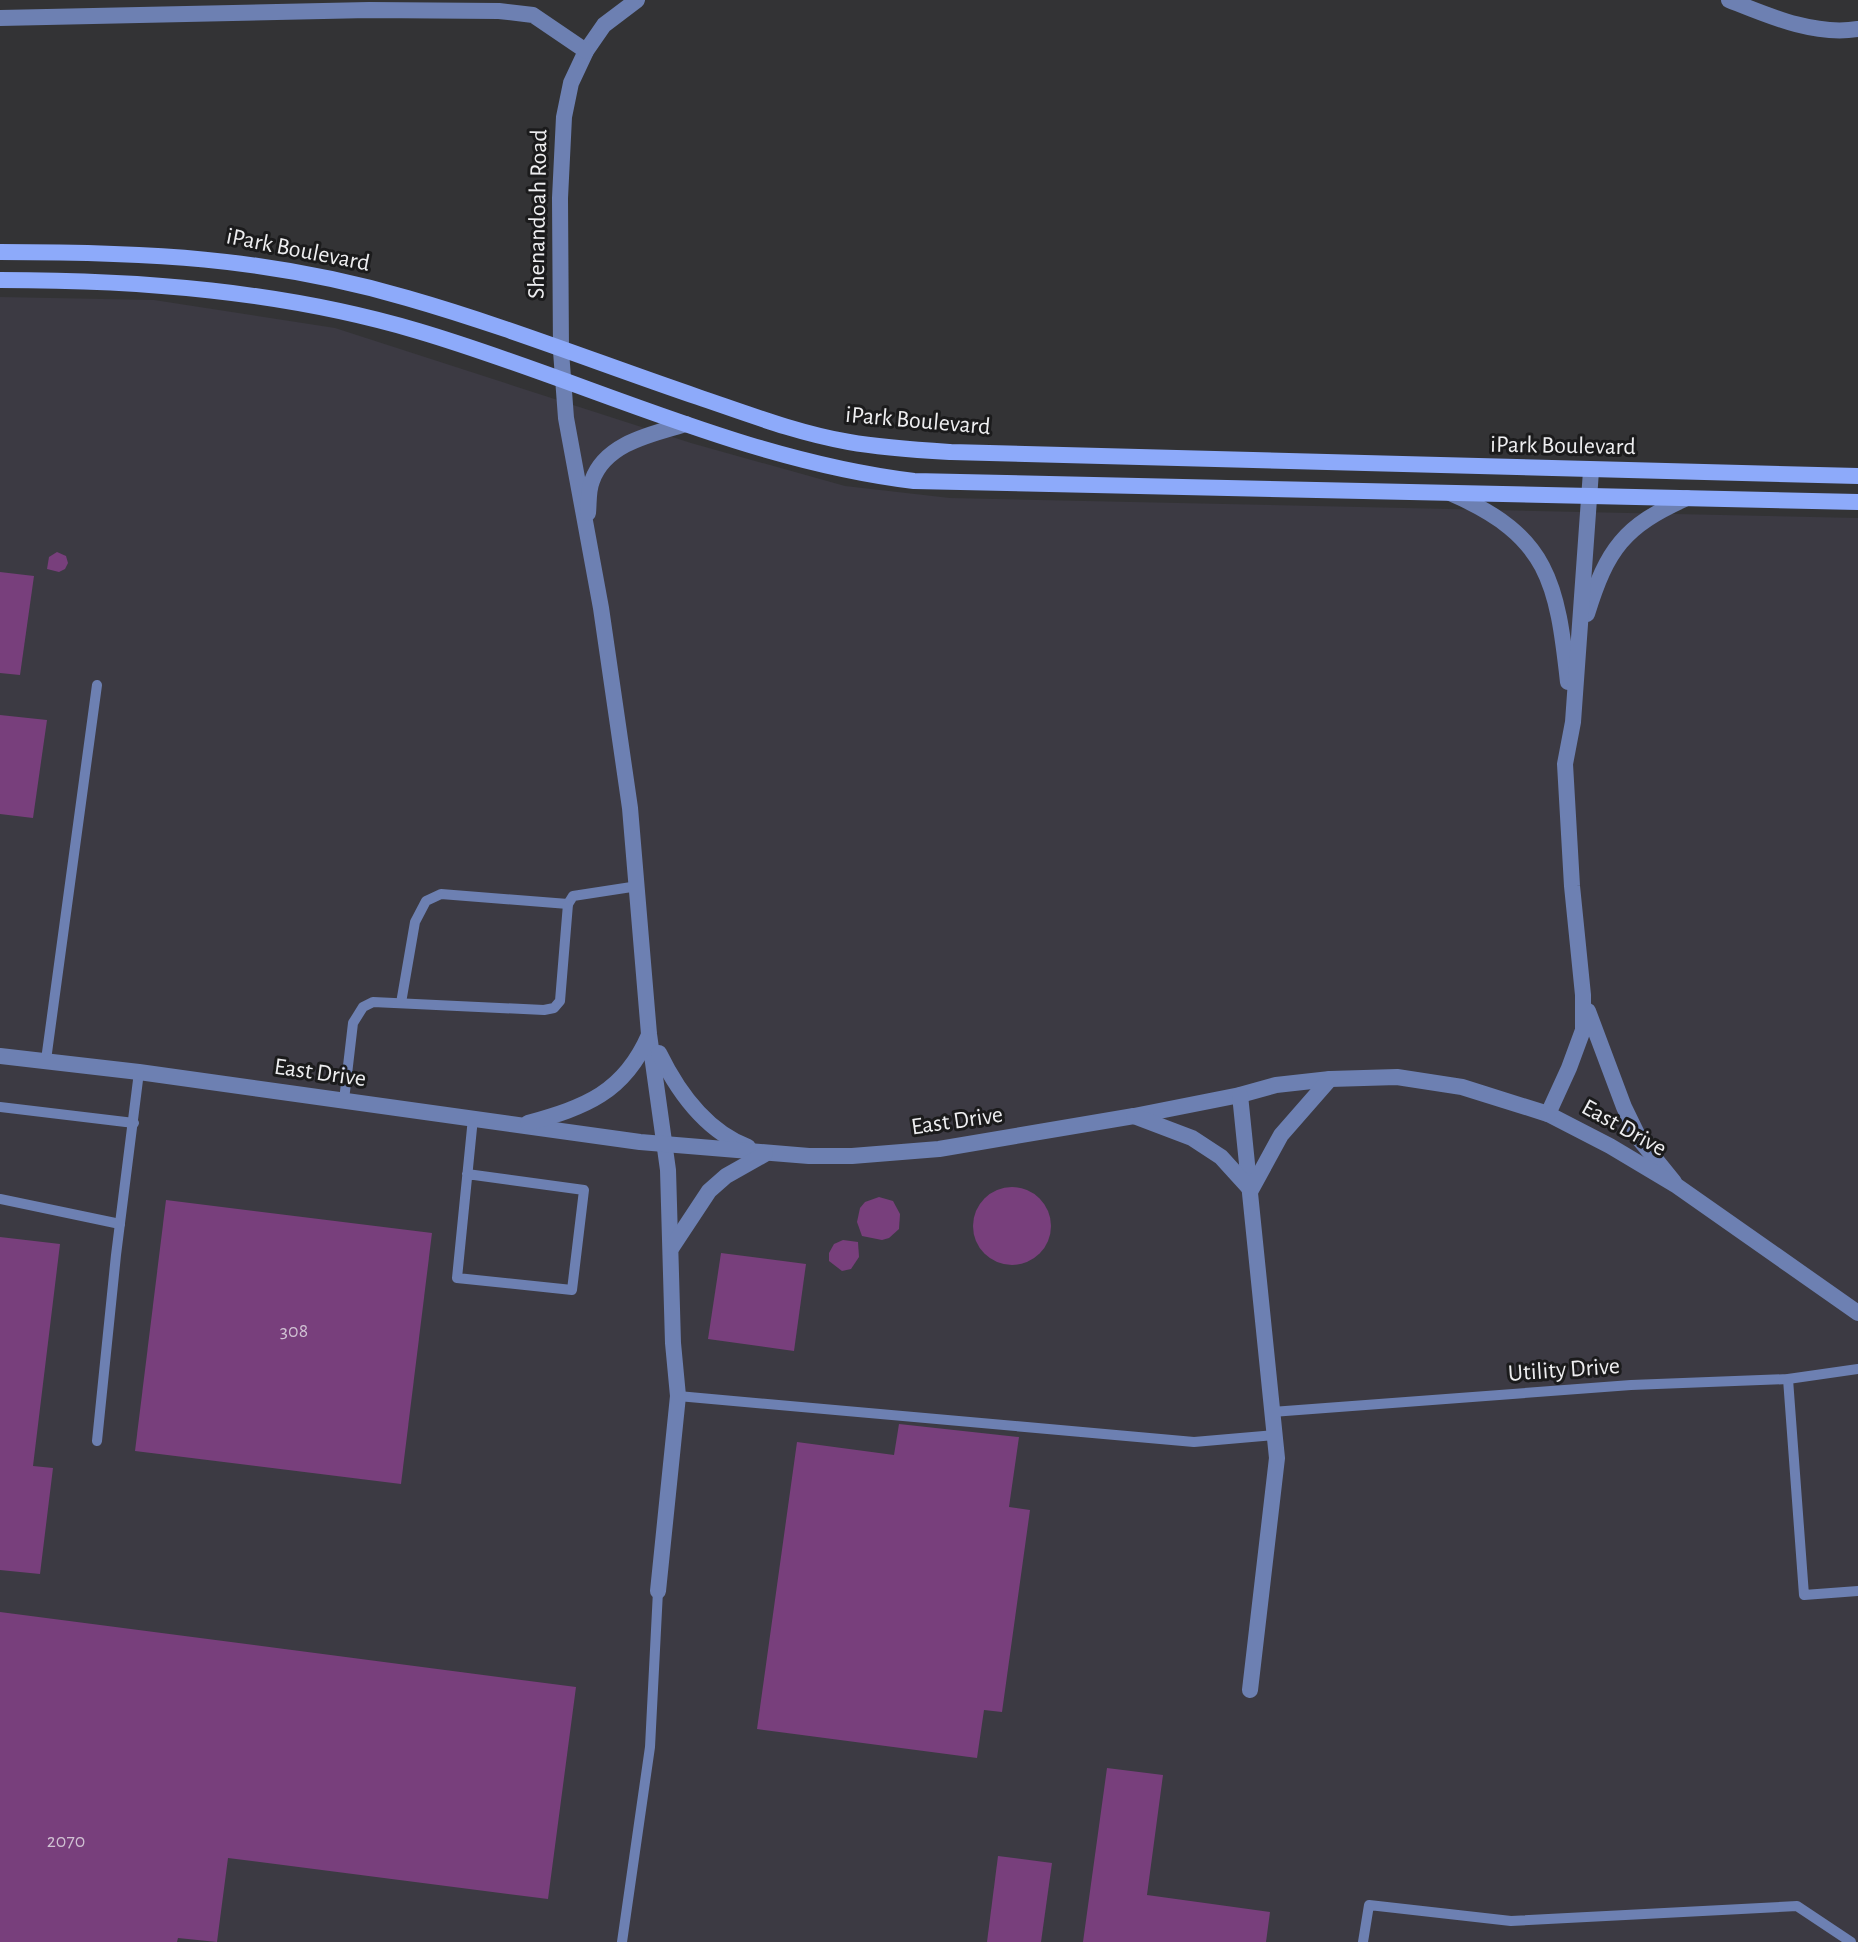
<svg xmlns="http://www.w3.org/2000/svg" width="1858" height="1942" font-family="'Alegreya Sans',sans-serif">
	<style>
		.built { fill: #3c3a43 }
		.building { fill: #783f7c }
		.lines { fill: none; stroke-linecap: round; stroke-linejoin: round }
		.lane { stroke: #6d80b2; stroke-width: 10 }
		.street { stroke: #6d80b2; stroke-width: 16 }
		.secondary { stroke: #8daafa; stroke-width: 16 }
		.labels { text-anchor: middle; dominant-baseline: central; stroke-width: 6; stroke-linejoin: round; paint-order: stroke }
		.number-label { font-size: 20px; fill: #d0c2d3 }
		.street-label { font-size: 24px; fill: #eeeef0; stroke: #1b1b1c }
	</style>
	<rect width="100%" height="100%" fill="#333335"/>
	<polygon class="built" points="0,297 154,300 335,328 691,443 845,486 950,498 1858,518 1858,1942 0,1942"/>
	<g class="building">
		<polygon points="57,552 66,556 68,563 65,569 59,572 47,569 49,557"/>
		<polygon points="0,572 34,576 20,675 0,673"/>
		<polygon points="0,715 47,720 33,818 0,814"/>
		<circle cx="1012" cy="1226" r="39"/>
		<polygon points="879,1197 893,1201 900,1214 899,1229 889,1238 882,1240 862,1236 857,1222 860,1208 865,1202"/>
		<polygon points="166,1200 432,1233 401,1484 135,1451"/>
		<polygon points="0,1237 60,1244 33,1466 53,1468 40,1574 0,1570"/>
		<polygon points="843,1240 858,1242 859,1257 851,1269 842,1271 829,1261 829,1253 834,1244"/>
		<polygon points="721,1253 806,1264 794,1351 708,1339"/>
		<polygon points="899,1424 1019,1437 1009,1507 1030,1510 1002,1712 984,1710 977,1758 757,1729 797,1442 894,1455"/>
		<polygon points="0,1612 576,1687 548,1899 228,1858 217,1942 178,1938 177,1942 0,1942"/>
		<polygon points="1107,1768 1163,1775 1147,1895 1270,1912 1266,1942 1083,1942"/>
		<polygon points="998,1856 1052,1863 1041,1942 987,1942"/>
	</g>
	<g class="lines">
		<g class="lane">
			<polyline points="401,1003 415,922 426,901 441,894 568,904"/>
			<polyline points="46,1060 97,685"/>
			<polyline points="344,1100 353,1023 363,1007 373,1002 544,1010 554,1008 560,1001 568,904 573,896 638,886"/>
			<polyline points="0,1107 134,1123"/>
			<polyline points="467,1174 584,1190 572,1290 457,1278 473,1118"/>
			<polyline points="0,1199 120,1224"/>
			<polyline points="1788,1379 1804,1595 1858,1591"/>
			<polyline points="678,1396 1194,1442 1275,1435"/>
			<polyline points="1272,1412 1631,1385 1788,1379 1858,1369"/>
			<polyline points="97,1441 116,1255 139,1072"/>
			<polyline points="622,1942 650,1747 658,1591"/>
			<polyline points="1363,1942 1369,1905 1511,1921 1797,1906 1851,1942"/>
		</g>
		<g class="street">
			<polyline points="637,0 604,25 586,51 571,83 564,117 560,198 561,351 566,418 601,608 630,808 649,1034 668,1170 673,1343 678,1396 658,1591"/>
			<path d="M1729,0C1769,16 1814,36 1858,29"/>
			<polyline points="0,18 369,10 499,11 533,15 586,51"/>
			<path d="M1452,494C1549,536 1557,583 1568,682"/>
			<path d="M588,513C589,503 588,490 592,481C605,443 652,434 686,424"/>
			<path d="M1587,614C1607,549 1624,526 1687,498"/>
			<polyline points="1588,1011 1624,1107 1640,1140 1674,1182"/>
			<path d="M659,1053C678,1092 706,1131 748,1147"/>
			<polyline points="0,1056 139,1072 640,1142 809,1156 852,1156 939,1149 1134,1116 1240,1095 1276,1085 1330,1079 1397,1077 1462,1087 1548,1114 1610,1146 1677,1186 1858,1313"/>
			<polyline points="1240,1095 1277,1458 1250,1690"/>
			<polyline points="1548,1114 1569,1068 1583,1030 1583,995 1572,886 1565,764 1573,722 1591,471"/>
			<polyline points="1134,1116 1192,1138 1221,1157 1251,1190 1281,1135 1330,1079"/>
			<path d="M528,1123C585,1107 624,1093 649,1035"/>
			<polyline points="672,1247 709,1191 726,1176 765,1154"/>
		</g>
		<g class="secondary">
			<path d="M0,252C144,252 266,257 407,298C505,326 601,364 698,397C748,414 797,433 849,442C882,448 917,450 951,452L1858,476"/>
			<path d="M0,280C140,280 283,291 418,331C584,380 741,460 914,481L1858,502"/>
		</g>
	</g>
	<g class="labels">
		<g class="number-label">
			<text x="294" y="1331">308</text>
			<text x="66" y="1841">2070</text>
		</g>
		<g class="street-label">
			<text transform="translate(538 214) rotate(-89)">Shenandoah Road</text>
			<text transform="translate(298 250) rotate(11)">iPark Boulevard</text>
			<text transform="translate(918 421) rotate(5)">iPark Boulevard</text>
			<text transform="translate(1563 446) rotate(1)">iPark Boulevard</text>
			<text transform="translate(320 1073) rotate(8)">East Drive</text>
			<text transform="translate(957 1121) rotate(-8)">East Drive</text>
			<text transform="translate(1624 1128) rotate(29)">East Drive</text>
			<text transform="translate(1564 1370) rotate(-4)">Utility Drive</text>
		</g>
	</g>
</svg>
